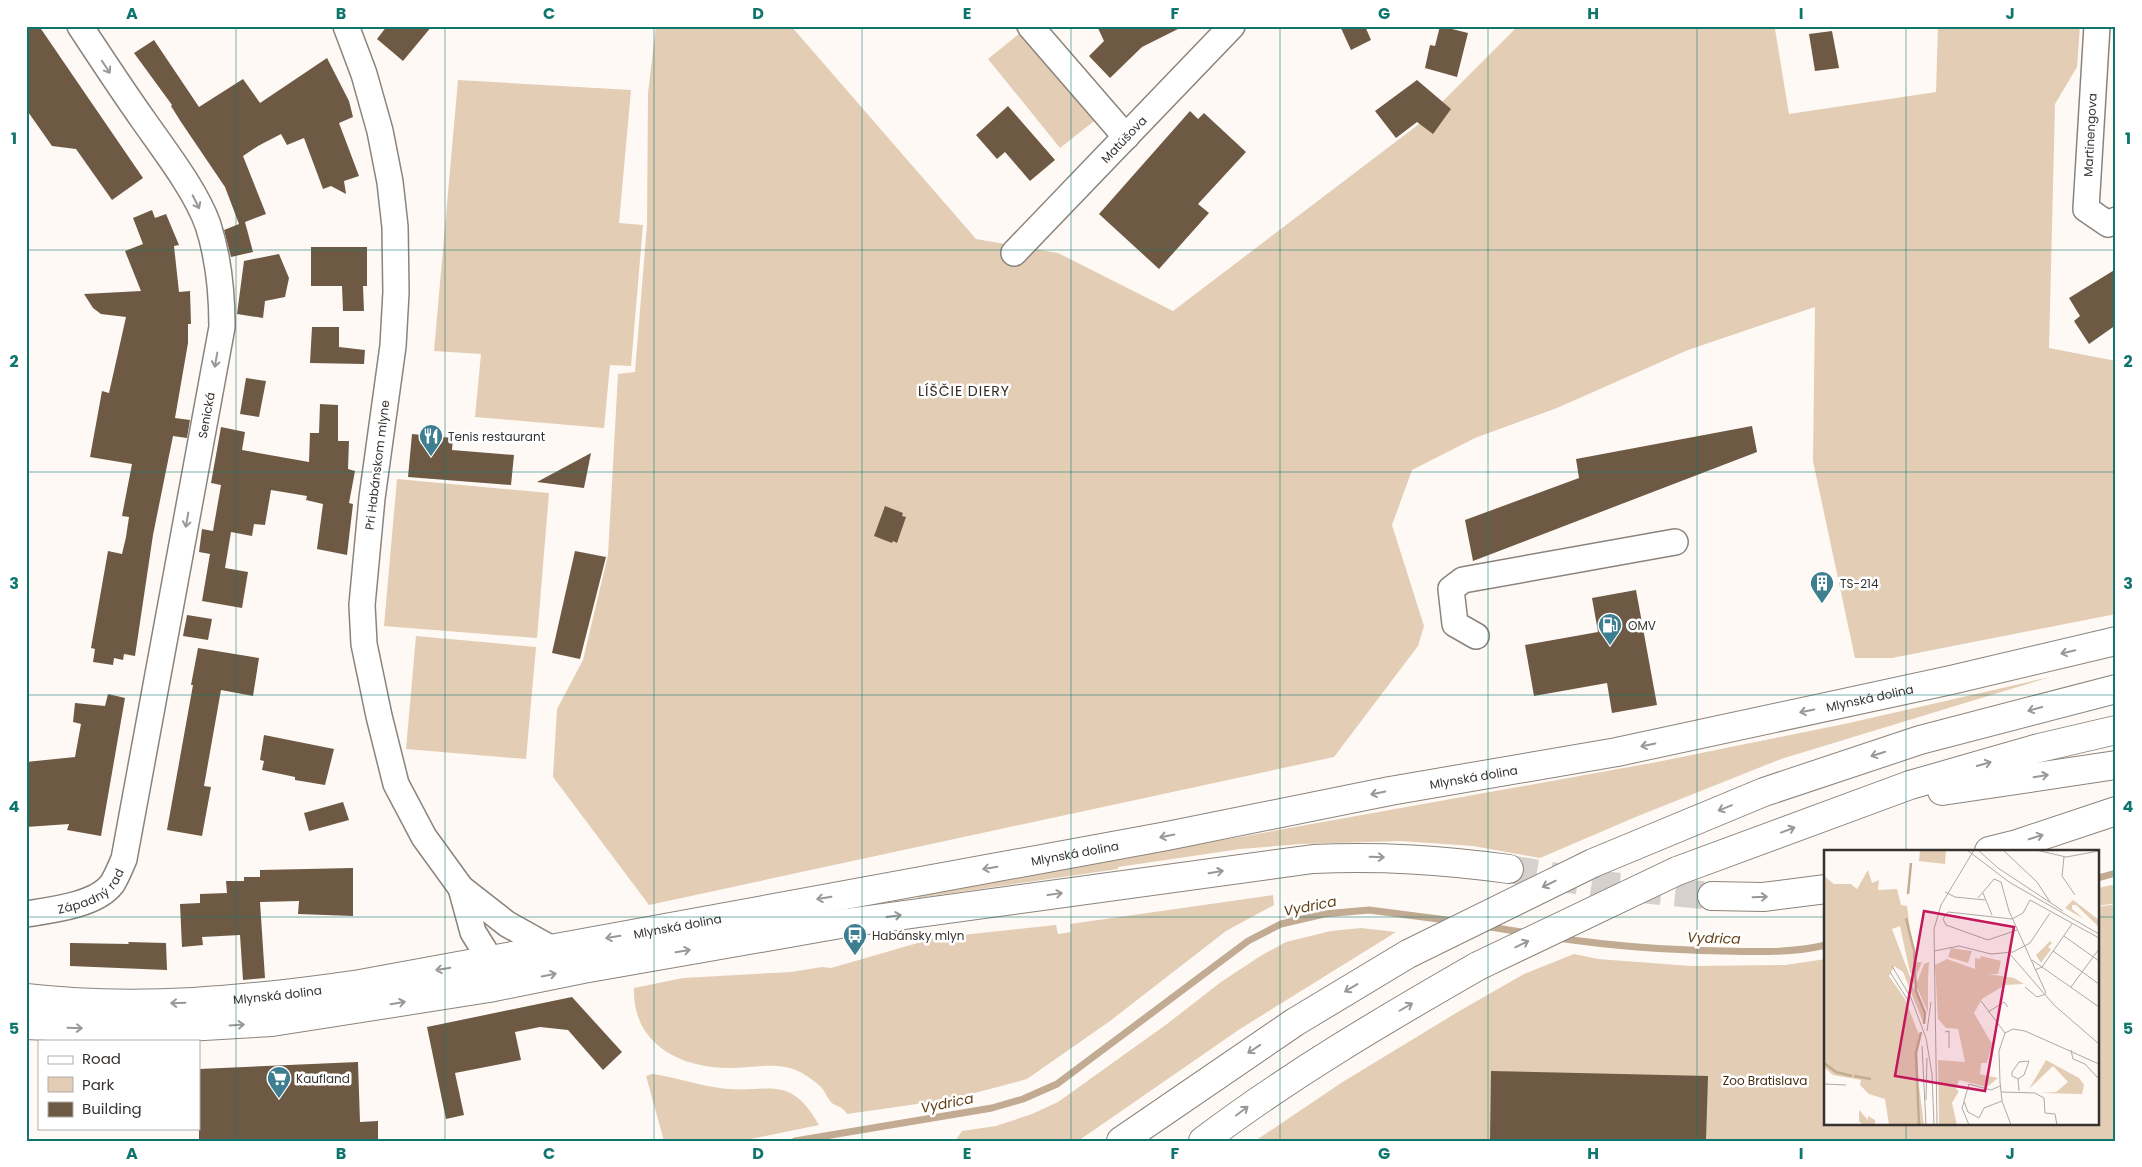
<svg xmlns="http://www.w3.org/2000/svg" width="2142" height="1167" font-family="Poppins,sans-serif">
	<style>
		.green { fill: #e4cdb5 }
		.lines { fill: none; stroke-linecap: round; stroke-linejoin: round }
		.stream { stroke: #c2ab93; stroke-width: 7 }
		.building { fill: #6e5a44 }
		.primary-tunnel { stroke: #d6d1cd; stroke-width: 28; stroke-dasharray: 28 14; stroke-linecap: butt }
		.minor-casing { stroke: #8b837c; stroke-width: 28 }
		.primary-casing { stroke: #8b837c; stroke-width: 30 }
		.motorway-casing { stroke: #8b837c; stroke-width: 30 }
		.minor { stroke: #fff; stroke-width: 25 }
		.primary { stroke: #fff; stroke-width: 28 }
		.motorway { stroke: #fff; stroke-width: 28 }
		.motorway-bridge-casing { stroke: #8b837c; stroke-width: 30; stroke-linecap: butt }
		.motorway-bridge { stroke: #fff; stroke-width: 28 }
		.oneway { stroke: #9a9897 }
		.grid { fill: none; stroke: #0f766e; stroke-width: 1; stroke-opacity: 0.55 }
		.labels { text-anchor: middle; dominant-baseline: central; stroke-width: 5; stroke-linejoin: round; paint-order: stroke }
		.street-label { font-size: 12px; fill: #36322f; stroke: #fff }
		.poi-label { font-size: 12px; fill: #36322f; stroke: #fff; text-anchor: start }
		.park-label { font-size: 12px; fill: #462c0d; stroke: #fff }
		.neighbourhood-label { font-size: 14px; letter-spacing: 1px; fill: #2f2922; stroke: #fff }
		.water-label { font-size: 14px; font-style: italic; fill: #634117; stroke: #fff }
		.inset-river { fill: none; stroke: #c2ab93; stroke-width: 2.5 }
		.inset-road { fill: none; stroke: #aea9a5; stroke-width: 1 }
		.view { fill: #c2185b; fill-opacity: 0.15; stroke: #c2185b; stroke-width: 2.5 }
		.inset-edge { fill: none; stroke: #36322f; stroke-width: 2.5 }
		.neatline { fill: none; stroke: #0f766e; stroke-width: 2 }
		.grid-label { font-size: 16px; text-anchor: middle; font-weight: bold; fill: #0f766e }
	</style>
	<rect width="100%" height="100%" fill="#fef9f4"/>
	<g class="green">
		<polygon points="656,26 791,26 976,239 1058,253 1173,311 1423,121 1518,26 1738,26 1775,29 1789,114 1936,92 1938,26 2080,26 2077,67 2055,104 2049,348 2116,361 2116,614 1892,658 1855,658 1813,461 1815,307 1688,350 1557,408 1475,438 1412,470 1392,525 1424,626 1418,646 1334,757 649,905 553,777 557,709 583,660 608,555 618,374 635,372 647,224 648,93"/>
		<polygon points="1025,29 1098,118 1060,148 988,59"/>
		<polygon points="458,80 631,90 619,223 643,225 631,366 610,365 604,428 475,417 481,354 434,351"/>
		<polygon points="397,479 549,493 537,638 384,626"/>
		<polygon points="416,636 536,647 526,759 406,749"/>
		<polygon points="2050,677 1781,759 1638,816 1540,858 1473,846 1401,841 1301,844 1240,849 1118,867 1118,869 918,898 917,895 1657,762 1849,723"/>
		<polygon points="2116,884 2116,903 2098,906 2098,888"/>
		<path d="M1273,895L1274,905L1226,931L1110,1021L1027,1079L952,1099L847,1114C841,1104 836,1108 830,1101C827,1097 825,1092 822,1088C814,1080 801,1071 790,1068C769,1063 750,1068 729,1068C679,1068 632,1043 634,988L683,978L791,972L822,967L831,968L935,938L1056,925L1058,934L1071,932L1070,924Z"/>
		<polygon points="2116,904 2116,1141 1255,1141 1341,1083 1456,1013 1524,974 1574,954 1598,959 1691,966 1785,965 1826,959 1826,1123 2098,1123 2098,907"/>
		<polygon points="1361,928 1396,932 1240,1029 1078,1141 955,1141 962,1131 996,1126 1032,1114 1058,1102 1167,1024 1221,982 1262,955 1286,942 1331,931"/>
		<path d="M652,1074C675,1077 697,1085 720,1088C766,1095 789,1071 819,1125L741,1141H664L646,1076Z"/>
	</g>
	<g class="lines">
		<g class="stream">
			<polyline points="2098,878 2116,873"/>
			<polyline points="1484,926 1528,933"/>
			<path d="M1558,938C1612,946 1668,950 1723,951C1757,952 1792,953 1826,945"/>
			<polyline points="795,1141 992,1108 1023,1099 1057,1084 1248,941 1281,924 1324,914 1369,910 1454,921"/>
		</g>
	</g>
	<g class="building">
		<polygon points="26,26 39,26 143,178 112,200 76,149 52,146 26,109"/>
		<polygon points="387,26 432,26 403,61 377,39"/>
		<polygon points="1097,26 1184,26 1142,47 1110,78 1089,56 1104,41"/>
		<polygon points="1340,26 1365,26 1371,40 1351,50"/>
		<polygon points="1440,26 1468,33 1457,77 1425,68 1430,45 1435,46"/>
		<polygon points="1832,31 1839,68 1815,71 1809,34"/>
		<polygon points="154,40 199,107 243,79 260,103 327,58 349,101 353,117 339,123 359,176 344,181 346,194 331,186 323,189 304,138 287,145 281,134 258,146 243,156 266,214 245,222 253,252 231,257 224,230 239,224 225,187 181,122 171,106 172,105 134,53"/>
		<polygon points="1417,80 1451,109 1433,134 1417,122 1396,138 1375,111"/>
		<polygon points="1008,106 1055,160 1030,181 1005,152 997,159 976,135"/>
		<polygon points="1190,111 1198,119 1204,113 1246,152 1198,204 1209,213 1159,269 1099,214"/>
		<polygon points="152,210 155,218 166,214 179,245 174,246 179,292 190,291 191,324 188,324 188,343 175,418 190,420 187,438 173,436 153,535 135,656 124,654 123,660 114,658 113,665 93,662 95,649 91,648 108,551 122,554 126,537 129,517 122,516 132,464 90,457 102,391 109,393 126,317 101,314 93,308 84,294 141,291 125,251 143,244 133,218"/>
		<polygon points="311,247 367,247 367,286 363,286 364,311 343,311 342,286 311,286"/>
		<polygon points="279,254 289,278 285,297 265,301 263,318 237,314 244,261"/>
		<polygon points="2116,269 2116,325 2089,344 2074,321 2080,316 2069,298"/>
		<polygon points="312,327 339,327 339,347 365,350 364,364 310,363"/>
		<polygon points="246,378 266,381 259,417 240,414"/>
		<polygon points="320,404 338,405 338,441 349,441 348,469 355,471 349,503 353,504 347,555 317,549 323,504 306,500 307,496 271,490 265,525 254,524 252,536 231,532 225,568 248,572 242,608 202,601 210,554 199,552 202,529 213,531 221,485 211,483 221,427 245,432 242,450 309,462 310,433 319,433"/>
		<polygon points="1752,426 1757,452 1473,561 1465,520 1579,478 1576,459"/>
		<polygon points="412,434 453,438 452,450 514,455 511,485 408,477"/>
		<polygon points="591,453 584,488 537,482"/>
		<polygon points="885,506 903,513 902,516 906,517 897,543 893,541 892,543 874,536"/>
		<polygon points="575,551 606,557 580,659 552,653"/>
		<polygon points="1636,590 1657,705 1612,713 1607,683 1534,696 1525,645 1598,632 1592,598"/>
		<polygon points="187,615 212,619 208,640 183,636"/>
		<polygon points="198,648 259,658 253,696 221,690 204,786 211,787 202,836 167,830 193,685 191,685"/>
		<polygon points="108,694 125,698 101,836 67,830 69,824 26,827 26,762 75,757 81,724 73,722 75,703 105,706"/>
		<polygon points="264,735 334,749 325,785 295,780 295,777 262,770 264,761 260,760"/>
		<polygon points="343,802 349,820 309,831 304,813"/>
		<polygon points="353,868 353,916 298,914 299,901 260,902 265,978 243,980 240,935 202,937 203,945 182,947 180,904 200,903 200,894 227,893 226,881 244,881 244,877 260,877 260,870"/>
		<polygon points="128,942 166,943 167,970 70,966 70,943 129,944"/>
		<polygon points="572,997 622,1052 603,1070 568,1030 540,1027 515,1032 521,1060 455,1073 464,1115 446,1119 427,1027"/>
		<polygon points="358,1062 360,1122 378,1121 378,1141 199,1141 199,1069"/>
		<polygon points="1491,1071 1708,1076 1706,1141 1490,1141"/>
	</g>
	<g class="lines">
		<polyline class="primary-tunnel" points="1509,869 1611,886 1712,896"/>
		<g class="minor-casing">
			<g id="minor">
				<polyline points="346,26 364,74 380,131 390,182 395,227 396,292 393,346 372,498 362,605 364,644 379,716 396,784 424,837 461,888 507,924 550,948"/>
				<polyline points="1030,26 1126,137"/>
				<polyline points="2097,26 2086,209 2108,224 2116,220"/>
				<path id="s1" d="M1014,253L1232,26"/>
				<polyline points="1476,636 1455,624 1451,589 1463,580 1675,542"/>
				<polyline points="461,888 473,932 491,961"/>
				<path id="s2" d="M26,914C52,910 96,905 112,884C117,876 120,868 124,859L222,327C222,292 219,259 208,225C196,191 165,151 144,121C122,90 101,58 80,26"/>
			</g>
		</g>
		<g class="primary-casing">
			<g id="primary">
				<polyline points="1989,851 2017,844 2116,811"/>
				<polyline points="1712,896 1763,897 1826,889"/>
				<path id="s3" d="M26,998C138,1011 250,1000 360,984L1167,836L1390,791L1617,752L1951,680L2116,641"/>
				<path d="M26,1025L135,1030L272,1022L489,988L583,969L846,923L1313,859C1382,856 1441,860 1509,869"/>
			</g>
		</g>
		<g class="motorway-casing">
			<g id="motorway">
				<polyline points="1942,791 2116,765"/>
				<polyline points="1593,863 1764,792 1920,740 2116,689"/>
				<polyline points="1677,871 1910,785 2039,748 2116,730"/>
				<polyline points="1121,1141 1295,1022 1408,954"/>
				<path d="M1203,1141C1290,1075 1384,1020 1478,966"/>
			</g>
		</g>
		<use href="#minor" class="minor"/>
		<use href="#primary" class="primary"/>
		<use href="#motorway" class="motorway"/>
		<g class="motorway-bridge-casing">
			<g id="motorway-bridge">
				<polyline points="1408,954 1593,863"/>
				<polyline points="1478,966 1677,871"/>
			</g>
		</g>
		<use href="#motorway-bridge" class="motorway-bridge"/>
	</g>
	<defs><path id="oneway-shaft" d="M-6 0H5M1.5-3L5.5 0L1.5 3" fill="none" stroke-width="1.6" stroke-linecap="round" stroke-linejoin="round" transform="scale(1.25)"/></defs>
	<g class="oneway">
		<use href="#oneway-shaft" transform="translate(106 67) rotate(57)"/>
		<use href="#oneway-shaft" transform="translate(196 202) rotate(63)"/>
		<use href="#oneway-shaft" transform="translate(216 360) rotate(100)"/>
		<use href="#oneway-shaft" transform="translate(187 520) rotate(100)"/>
		<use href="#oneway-shaft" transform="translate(2068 652) rotate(167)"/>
		<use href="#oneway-shaft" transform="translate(2035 709) rotate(165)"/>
		<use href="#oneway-shaft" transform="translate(1807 711) rotate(168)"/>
		<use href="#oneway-shaft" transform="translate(1648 745) rotate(168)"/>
		<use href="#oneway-shaft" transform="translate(1878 754) rotate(162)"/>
		<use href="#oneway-shaft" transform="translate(1984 764) rotate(-16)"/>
		<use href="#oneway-shaft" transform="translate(2041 776) rotate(-9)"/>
		<use href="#oneway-shaft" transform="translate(1378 793) rotate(168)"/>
		<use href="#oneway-shaft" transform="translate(1725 808) rotate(158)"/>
		<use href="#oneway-shaft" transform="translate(1788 830) rotate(-21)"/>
		<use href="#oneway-shaft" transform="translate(1167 836) rotate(169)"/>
		<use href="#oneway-shaft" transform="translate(2036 837) rotate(-18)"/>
		<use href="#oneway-shaft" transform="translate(1377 857) rotate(2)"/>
		<use href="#oneway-shaft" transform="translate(990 868) rotate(170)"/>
		<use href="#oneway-shaft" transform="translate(1216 872) rotate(-9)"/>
		<use href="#oneway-shaft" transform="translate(1549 884) rotate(154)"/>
		<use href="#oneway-shaft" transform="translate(1055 894) rotate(-8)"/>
		<use href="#oneway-shaft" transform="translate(1760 897) rotate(-2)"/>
		<use href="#oneway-shaft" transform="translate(824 898) rotate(170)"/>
		<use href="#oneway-shaft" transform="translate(894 916) rotate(-8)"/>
		<use href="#oneway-shaft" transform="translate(613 937) rotate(170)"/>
		<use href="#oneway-shaft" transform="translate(1522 944) rotate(-26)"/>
		<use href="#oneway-shaft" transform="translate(683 951) rotate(-10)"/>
		<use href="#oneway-shaft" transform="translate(443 969) rotate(170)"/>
		<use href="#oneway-shaft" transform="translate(549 975) rotate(-12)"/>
		<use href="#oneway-shaft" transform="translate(1351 988) rotate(149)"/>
		<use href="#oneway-shaft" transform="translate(178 1003) rotate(178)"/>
		<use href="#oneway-shaft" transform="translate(398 1003) rotate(-9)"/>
		<use href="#oneway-shaft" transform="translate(1406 1007) rotate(-30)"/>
		<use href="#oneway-shaft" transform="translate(237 1025) rotate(-4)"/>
		<use href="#oneway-shaft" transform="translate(75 1028) rotate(2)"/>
		<use href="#oneway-shaft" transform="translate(1254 1049) rotate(146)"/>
		<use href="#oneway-shaft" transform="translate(1242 1111) rotate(-37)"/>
	</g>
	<path class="grid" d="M236,26V1141M445,26V1141M654,26V1141M862,26V1141M1071,26V1141M1280,26V1141M1488,26V1141M1697,26V1141M1906,26V851M26,250H2116M26,472H2116M26,695H2116M26,917H1826M2098,917H2116M1906,1123V1141"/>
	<defs>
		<g id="restaurant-pin" transform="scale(1.25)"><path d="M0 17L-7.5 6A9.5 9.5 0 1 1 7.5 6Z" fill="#3d7e91" stroke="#fff"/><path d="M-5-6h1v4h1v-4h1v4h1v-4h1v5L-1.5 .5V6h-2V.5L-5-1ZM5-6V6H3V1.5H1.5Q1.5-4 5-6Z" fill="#fff"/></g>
		<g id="building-pin" transform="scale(1.25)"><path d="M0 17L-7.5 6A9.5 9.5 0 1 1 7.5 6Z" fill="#3d7e91" stroke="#fff"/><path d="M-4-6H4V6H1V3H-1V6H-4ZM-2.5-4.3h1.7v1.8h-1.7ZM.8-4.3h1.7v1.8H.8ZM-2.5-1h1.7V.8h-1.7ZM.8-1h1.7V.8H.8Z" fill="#fff"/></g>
		<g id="fuel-pin" transform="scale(1.25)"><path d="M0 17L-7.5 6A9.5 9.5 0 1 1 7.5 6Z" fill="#3d7e91" stroke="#fff"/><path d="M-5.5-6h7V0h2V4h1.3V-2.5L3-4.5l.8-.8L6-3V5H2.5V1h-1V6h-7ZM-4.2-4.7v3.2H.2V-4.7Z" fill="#fff"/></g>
		<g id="bus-pin" transform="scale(1.25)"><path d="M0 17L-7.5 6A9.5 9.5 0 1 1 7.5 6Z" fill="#3d7e91" stroke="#fff"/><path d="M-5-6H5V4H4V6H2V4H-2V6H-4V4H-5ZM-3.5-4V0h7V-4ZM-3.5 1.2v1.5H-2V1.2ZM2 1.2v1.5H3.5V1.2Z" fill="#fff"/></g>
		<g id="supermarket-pin" transform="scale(1.25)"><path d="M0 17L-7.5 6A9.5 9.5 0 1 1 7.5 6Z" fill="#3d7e91" stroke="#fff"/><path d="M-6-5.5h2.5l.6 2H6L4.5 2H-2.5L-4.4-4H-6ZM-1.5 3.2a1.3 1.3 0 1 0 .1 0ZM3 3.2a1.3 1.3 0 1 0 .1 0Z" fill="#fff"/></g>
	</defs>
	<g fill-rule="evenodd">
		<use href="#restaurant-pin" x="431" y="436"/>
		<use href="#building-pin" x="1822" y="583"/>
		<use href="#fuel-pin" x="1610" y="625"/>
		<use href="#bus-pin" x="855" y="935"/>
		<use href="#supermarket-pin" x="279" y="1078"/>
	</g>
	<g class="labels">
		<g class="street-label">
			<text transform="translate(2090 135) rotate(-87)">Martinengova</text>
			<text stroke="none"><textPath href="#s1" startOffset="158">Matúšova</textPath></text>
			<text stroke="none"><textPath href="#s2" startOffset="572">Senická</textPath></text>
			<text transform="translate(377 465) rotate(-83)">Pri Habánskom mlyne</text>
			<text stroke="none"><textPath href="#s3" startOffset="1872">Mlynská dolina</textPath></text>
			<text stroke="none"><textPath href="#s3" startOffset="1468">Mlynská dolina</textPath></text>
			<text stroke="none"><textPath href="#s3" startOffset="1062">Mlynská dolina</textPath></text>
			<text stroke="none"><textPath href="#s2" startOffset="71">Západný rad</textPath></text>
			<text stroke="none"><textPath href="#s3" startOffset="658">Mlynská dolina</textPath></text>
			<text stroke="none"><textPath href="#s3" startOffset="252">Mlynská dolina</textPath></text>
		</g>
		<g class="poi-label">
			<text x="448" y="436">Tenis restaurant</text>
			<text x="1840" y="583">TS-214</text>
			<text x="1628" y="625">OMV</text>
			<text x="872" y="935">Habánsky mlyn</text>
			<text x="296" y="1078">Kaufland</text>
		</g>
		<g class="park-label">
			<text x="1765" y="1080">Zoo Bratislava</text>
		</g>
		<g class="neighbourhood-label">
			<text x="964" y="391">LÍŠČIE DIERY</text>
		</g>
		<g class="water-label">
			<text transform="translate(1310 906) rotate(-11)">Vydrica</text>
			<text transform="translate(1714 938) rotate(2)">Vydrica</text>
			<text transform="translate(947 1103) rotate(-11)">Vydrica</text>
		</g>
	</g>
	<g transform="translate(1824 850)">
		<rect width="275" height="275" fill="#fef9f4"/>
		<path d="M96,0H122L121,14L95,11ZM44,20L48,33L55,30L54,40L73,39L77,55L83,56L90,112H98L93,124L92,117L91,125L86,123L76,76L68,79L87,129L90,127V134L87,131L100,163L99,172L79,122L70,116L65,126L81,149L95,185L91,205L100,275H65L61,249L45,244L36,235L37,230L9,225L0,217V26L10,34H27L33,39ZM249,50L275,70V77L252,55H248V59L260,69L241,58ZM226,91L228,93L224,97L227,99L217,113L212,105ZM127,98L148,101L144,113L124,107ZM157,106L177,111L174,124H164L190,128L200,134L181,135L158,149L150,163L168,194L163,213H157L156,224L174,228L163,237L135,230L132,239L135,241L128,253L133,275H115L114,210L141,212L134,179L122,178L114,169L111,115L123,109L151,119V108L156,109ZM105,112L104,128V163L92,135L100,114ZM222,210L255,228L260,235L258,244L216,243L232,242L244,232L229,216L205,239ZM35,260L44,270V266L51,270V275H39L35,271Z" fill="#e4cdb5"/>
		<path class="inset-river" d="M84,44L87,13M82,68L90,101L92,141L101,163L100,174M0,213L12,222L28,226M30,226L47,229M95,275L92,203L97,182"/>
		<path class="inset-road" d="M143,0L185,32L275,84M154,0L174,18L239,61M179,0L213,32L226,52M212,0L242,7L275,1M240,7L238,26L251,45M121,42L131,47L161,50M159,43L168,65M154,48L170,29L177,32L185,61L222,143M188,69L124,62L119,69L122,75L164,90L193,80M188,69L199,63L206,50L275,88M240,86L275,111M110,101L135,96L167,104L189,102L206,93L226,63M229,101L275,134M185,103L230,155L275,194M208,110L275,157M68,116L87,148L102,188L108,224L110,275M211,120L218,117L248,74M66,122L85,152M201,137L213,147L222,144M247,137L275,99M157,151L181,183M164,162L180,152L184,157M103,181L107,152M121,182L125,181V198M181,183L189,179L201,181L275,214M181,183L175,201L176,232L178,251L187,275M98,196L102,275M247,200L249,209L261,214L275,229M194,229L188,226V222L195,212L205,211L200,225L194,229L195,241M0,234L22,235M176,236L167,240L145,234L140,251L144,262L155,268L160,258L178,251M177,242L211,243L220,248L221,263L231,264L233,275M102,250L103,208M140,252L138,258L145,275M113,275L110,79L117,55L150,0"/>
		<path class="view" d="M100,61L190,77L161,241L71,226Z"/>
		<rect width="275" height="275" class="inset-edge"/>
	</g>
	<rect width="2142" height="1167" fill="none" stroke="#ffffff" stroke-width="55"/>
	<rect x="38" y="1040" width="162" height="90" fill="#ffffff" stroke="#afadac"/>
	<rect x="48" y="1056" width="25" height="8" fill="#ffffff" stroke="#afadac"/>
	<text x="82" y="1064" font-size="15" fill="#36322f">Road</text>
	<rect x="48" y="1077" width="25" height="15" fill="#e4cdb5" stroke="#afadac"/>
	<text x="82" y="1090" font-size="15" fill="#36322f">Park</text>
	<rect x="48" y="1102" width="25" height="15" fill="#6e5a44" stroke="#afadac"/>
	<text x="82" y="1114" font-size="15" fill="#36322f">Building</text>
	<rect x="28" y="28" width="2086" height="1112" class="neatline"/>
	<g class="grid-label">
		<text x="132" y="19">A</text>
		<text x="341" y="19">B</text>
		<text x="549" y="19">C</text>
		<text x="758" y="19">D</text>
		<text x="967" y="19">E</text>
		<text x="1175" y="19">F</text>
		<text x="1384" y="19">G</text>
		<text x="1593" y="19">H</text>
		<text x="1801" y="19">I</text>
		<text x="2010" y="19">J</text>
		<text x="14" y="144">1</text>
		<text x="2128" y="144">1</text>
		<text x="14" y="367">2</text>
		<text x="2128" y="367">2</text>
		<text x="14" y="589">3</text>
		<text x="2128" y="589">3</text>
		<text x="14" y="812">4</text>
		<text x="2128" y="812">4</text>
		<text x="14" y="1034">5</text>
		<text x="2128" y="1034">5</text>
		<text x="132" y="1159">A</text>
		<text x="341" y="1159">B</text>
		<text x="549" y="1159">C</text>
		<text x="758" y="1159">D</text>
		<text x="967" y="1159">E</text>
		<text x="1175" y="1159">F</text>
		<text x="1384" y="1159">G</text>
		<text x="1593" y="1159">H</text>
		<text x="1801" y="1159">I</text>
		<text x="2010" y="1159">J</text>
	</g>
</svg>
